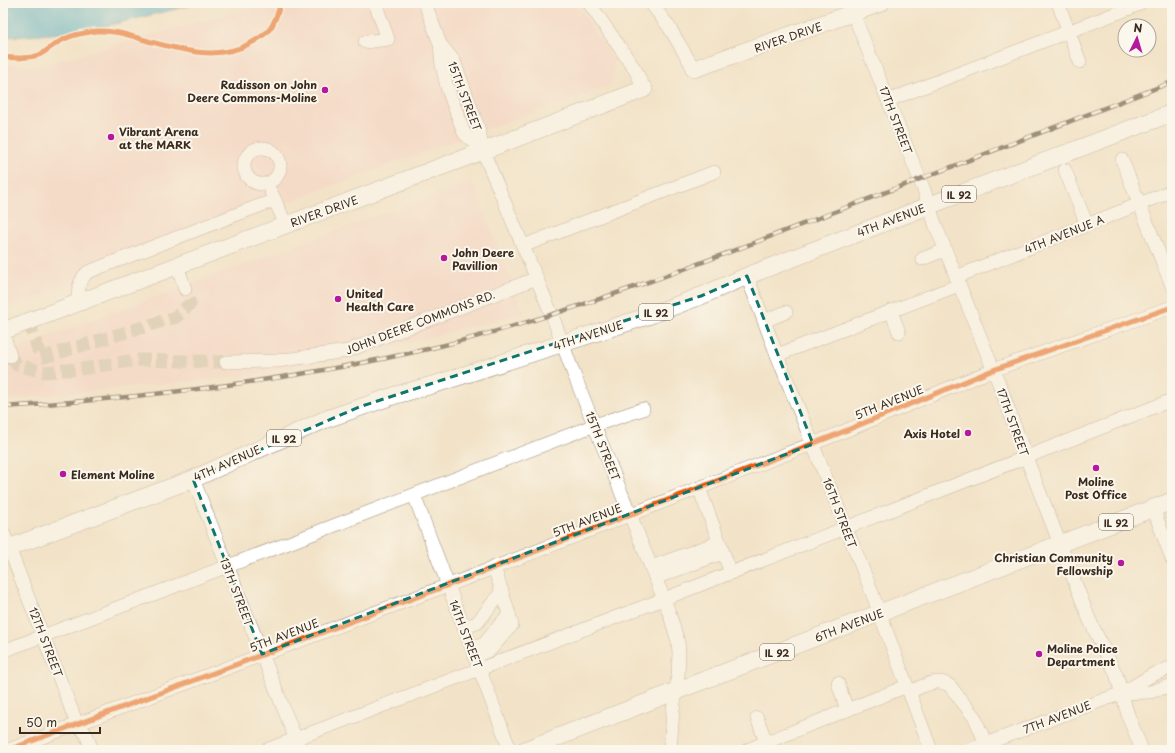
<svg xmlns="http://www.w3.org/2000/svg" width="1175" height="753" font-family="'Playpen Sans',sans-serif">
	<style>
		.built { fill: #f7d1c7 }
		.water { fill: #4fb1ce; stroke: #456e76 }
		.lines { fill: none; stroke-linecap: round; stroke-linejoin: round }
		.minor-tunnel { stroke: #cdbea6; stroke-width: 13; stroke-dasharray: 13 6; stroke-linecap: butt }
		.minor-casing { stroke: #968673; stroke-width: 14 }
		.major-casing { stroke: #968673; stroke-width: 18 }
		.minor { stroke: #fff; stroke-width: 13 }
		.major { stroke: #fff; stroke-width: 17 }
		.rail-casing { stroke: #3b2a1e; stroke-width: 4.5 }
		.rail { stroke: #fbf7ec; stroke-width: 3; stroke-dasharray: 9; stroke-linecap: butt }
		.cycleway-casing { stroke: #fbf7ec; stroke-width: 8 }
		.cycleway { stroke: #e8590c; stroke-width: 5 }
		.marked { fill: none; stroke: #0f766e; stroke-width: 3; stroke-dasharray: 8 5; stroke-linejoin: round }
		.poi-dot { fill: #b5179e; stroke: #fbf7ec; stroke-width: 1.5 }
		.labels { text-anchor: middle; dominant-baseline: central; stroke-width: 4; stroke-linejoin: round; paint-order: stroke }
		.shield { fill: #fbf7ec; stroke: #75685c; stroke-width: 1 }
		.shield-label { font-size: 10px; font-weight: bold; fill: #3b2a1e }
		.street-label { font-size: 11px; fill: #3b2a1e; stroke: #fbf7ec }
		.poi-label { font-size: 11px; font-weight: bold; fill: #3b2a1e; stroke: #fbf7ec; text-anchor: start }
	</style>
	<rect width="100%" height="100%" fill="#fbf7ec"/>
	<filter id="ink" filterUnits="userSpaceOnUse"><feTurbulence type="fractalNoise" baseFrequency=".025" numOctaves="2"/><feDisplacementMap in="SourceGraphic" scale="8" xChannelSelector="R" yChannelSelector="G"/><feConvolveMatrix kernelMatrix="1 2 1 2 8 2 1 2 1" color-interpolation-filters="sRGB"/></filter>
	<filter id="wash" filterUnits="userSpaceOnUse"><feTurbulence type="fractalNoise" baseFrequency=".012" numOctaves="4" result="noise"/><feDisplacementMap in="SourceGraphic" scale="16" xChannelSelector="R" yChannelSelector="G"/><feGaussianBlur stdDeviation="0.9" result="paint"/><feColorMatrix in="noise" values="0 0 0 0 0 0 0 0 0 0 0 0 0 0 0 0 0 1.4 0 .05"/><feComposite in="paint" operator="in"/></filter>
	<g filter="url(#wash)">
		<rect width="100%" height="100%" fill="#f2e3c8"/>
		<g class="built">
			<polygon points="268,3 576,3 615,60 611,85 442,145 3,310 3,64 35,67"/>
			<polygon points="472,181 524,313 361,355 235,377 3,400 3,353"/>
		</g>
		<polygon class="water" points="3,3 201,3 85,31 27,36 3,37"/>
	</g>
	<g filter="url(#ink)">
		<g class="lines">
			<g class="minor-tunnel">
				<polyline points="29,322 41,358 176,317 190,304 185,289"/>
				<polyline points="10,356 17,365 44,372 88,368 136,360 226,362"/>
			</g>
			<g class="minor-casing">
				<g id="minor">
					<polyline points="425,3 440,44 454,61 478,127 483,151 552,315 573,372 669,612 678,642 679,653 678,676 673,710 670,750"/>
					<polyline points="589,3 636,71 644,89"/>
					<polyline points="651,3 669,27 694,69"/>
					<polyline points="849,3 924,190 935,224 1000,386 1026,457 1090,621 1116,674 1128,715 1142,750"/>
					<polyline points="1058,3 1080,62"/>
					<polyline points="365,42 388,39 375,3"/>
					<polyline points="440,44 442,66 447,87 464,133 483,151"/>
					<polyline points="889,100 1138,5"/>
					<circle cx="262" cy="166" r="18"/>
					<polyline points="1122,160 1172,286"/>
					<polyline points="1065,170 1087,225"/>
					<polyline points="271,192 286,225"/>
					<polyline points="523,246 714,172"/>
					<polyline points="922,259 945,250"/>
					<polyline points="177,265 185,289"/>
					<polyline points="747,276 777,355 869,585 931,750"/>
					<polyline points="956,277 1172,191"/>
					<path d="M78,303C78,291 78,280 88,272L235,215L275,200"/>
					<polyline points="891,311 899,332"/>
					<polyline points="764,321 786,312"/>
					<polyline points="3,333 10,356"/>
					<polyline points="777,355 959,285"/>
					<polyline points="226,362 277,361 347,351 537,278"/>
					<polyline points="193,479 300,750"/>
					<polyline points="699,488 731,573"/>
					<polyline points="414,495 510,750"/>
					<polyline points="1153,508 1172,559"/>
					<polyline points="3,532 77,724 86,734 92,750"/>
					<polyline points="651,567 719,542"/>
					<polyline points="655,578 723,553"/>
					<polyline points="464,627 477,623 502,591"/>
					<polyline points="472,648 484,644 509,614 494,567"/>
					<polyline points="3,651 281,546 595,425 643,409"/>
					<polyline points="475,656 490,650 512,625 509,614"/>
					<polyline points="838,683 847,710"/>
					<path d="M909,692C922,687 938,676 950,686L975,718L986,744"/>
					<polyline points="1124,693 1150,692 1172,685"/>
					<polyline points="757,718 766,742"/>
					<polyline points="8,750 470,577 835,435 993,370 1172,307"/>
					<polyline points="266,750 664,599 1172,400"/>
					<polyline points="747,750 907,686"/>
					<polyline points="969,750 1122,693 1152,675 1172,667"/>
				</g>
			</g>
			<g class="major-casing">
				<g id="major">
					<polyline points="694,69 881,3"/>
					<polyline points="3,331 483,151 644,89"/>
					<polyline points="3,550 193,479 324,420 396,395 436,384 645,317 701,296 747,276 928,206 1172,113"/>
					<polyline points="525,750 676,691 1172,501"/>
				</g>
			</g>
			<use href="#minor" class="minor"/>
			<use href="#major" class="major"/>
			<g class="rail-casing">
				<path id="rail" d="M3,407C146,398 288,381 428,349C559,318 686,269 811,221C932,174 1052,128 1172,82"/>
			</g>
			<use href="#rail" class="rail"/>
			<g class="cycleway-casing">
				<g id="cycleway">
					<path d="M3,57C15,58 27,59 39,55C45,52 51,47 57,43C69,35 83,33 97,31C115,30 131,36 148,41C181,50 217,61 249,44C272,32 273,27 281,3"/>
					<polyline points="8,750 470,577 835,435 993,370 1172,307"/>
				</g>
			</g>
			<use href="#cycleway" class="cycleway"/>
		</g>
	</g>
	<path d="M0 0H1175V753H0ZM747,276L813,444L262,654L193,479L359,407L701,296Z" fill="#f2e3c8" fill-opacity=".55" fill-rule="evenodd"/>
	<path class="marked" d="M747,276L813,444L262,654L193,479L359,407L701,296Z"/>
	<g class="poi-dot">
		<circle cx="325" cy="90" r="4"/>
		<circle cx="111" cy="137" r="4"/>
		<circle cx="444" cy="258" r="4"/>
		<circle cx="338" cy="299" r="4"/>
		<circle cx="968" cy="433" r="4"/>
		<circle cx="1096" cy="468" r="4"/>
		<circle cx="63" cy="474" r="4"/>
		<circle cx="1121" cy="563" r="4"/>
		<circle cx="1039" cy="654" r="4"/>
	</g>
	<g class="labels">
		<g class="shield">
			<rect x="942" y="186" width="34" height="16" rx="3"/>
			<rect x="639" y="304" width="34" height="16" rx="3"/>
			<rect x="267" y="430" width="34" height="16" rx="3"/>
			<rect x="1099" y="514" width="34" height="16" rx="3"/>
			<rect x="760" y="644" width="34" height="16" rx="3"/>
		</g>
		<g class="shield-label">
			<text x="959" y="194">IL 92</text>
			<text x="656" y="312">IL 92</text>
			<text x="284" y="438">IL 92</text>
			<text x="1116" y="522">IL 92</text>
			<text x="777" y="652">IL 92</text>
		</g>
		<g class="street-label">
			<text transform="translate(788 37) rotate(-19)">RIVER DRIVE</text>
			<text transform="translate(465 96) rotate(69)">15TH STREET</text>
			<text transform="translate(896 120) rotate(69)">17TH STREET</text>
			<text transform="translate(324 211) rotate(-20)">RIVER DRIVE</text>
			<text transform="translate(891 220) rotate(-21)">4TH AVENUE</text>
			<text transform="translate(1064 234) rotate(-22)">4TH AVENUE A</text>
			<text transform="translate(420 322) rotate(-21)">JOHN DEERE COMMONS RD.</text>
			<text transform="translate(588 335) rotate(-18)">4TH AVENUE</text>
			<text transform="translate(889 402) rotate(-22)">5TH AVENUE</text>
			<text transform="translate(1013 422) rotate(70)">17TH STREET</text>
			<text transform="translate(603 446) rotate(68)">15TH STREET</text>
			<text transform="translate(227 463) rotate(-24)">4TH AVENUE</text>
			<text transform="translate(840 513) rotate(69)">16TH STREET</text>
			<text transform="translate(587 520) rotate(-21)">5TH AVENUE</text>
			<text transform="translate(237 592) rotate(69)">13TH STREET</text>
			<text transform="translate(849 625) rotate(-21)">6TH AVENUE</text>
			<text transform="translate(466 634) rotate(69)">14TH STREET</text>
			<text transform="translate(284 635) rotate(-21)">5TH AVENUE</text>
			<text transform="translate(46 642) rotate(69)">12TH STREET</text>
			<text transform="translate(1057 717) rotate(-21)">7TH AVENUE</text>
		</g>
		<g class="poi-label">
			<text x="317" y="84" text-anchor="end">Radisson on John<tspan x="317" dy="13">Deere Commons-Moline</tspan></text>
			<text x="119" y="131">Vibrant Arena<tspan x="119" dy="13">at the MARK</tspan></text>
			<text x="452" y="252">John Deere<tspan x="452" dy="13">Pavillion</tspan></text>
			<text x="346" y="293">United<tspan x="346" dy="13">Health Care</tspan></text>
			<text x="960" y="433" text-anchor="end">Axis Hotel</text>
			<text x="71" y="474">Element Moline</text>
			<text x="1096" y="481" text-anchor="middle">Moline<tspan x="1096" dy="13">Post Office</tspan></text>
			<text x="1113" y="557" text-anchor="end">Christian Community<tspan x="1113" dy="13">Fellowship</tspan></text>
			<text x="1047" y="648">Moline Police<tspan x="1047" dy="13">Department</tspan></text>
		</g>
	</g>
	<rect width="1175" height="753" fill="none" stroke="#fbf7ec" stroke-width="16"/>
	<g transform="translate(1137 38) rotate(5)"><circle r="19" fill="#fbf7ec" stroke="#aea59a"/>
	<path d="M0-3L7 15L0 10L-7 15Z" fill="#b5179e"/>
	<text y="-6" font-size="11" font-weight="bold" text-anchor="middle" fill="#3b2a1e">N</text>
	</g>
	<path d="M20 727v6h80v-6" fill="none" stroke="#3b2a1e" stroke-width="2"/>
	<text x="26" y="727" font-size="12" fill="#3b2a1e" stroke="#fbf7ec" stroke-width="3" paint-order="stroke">50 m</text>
</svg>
